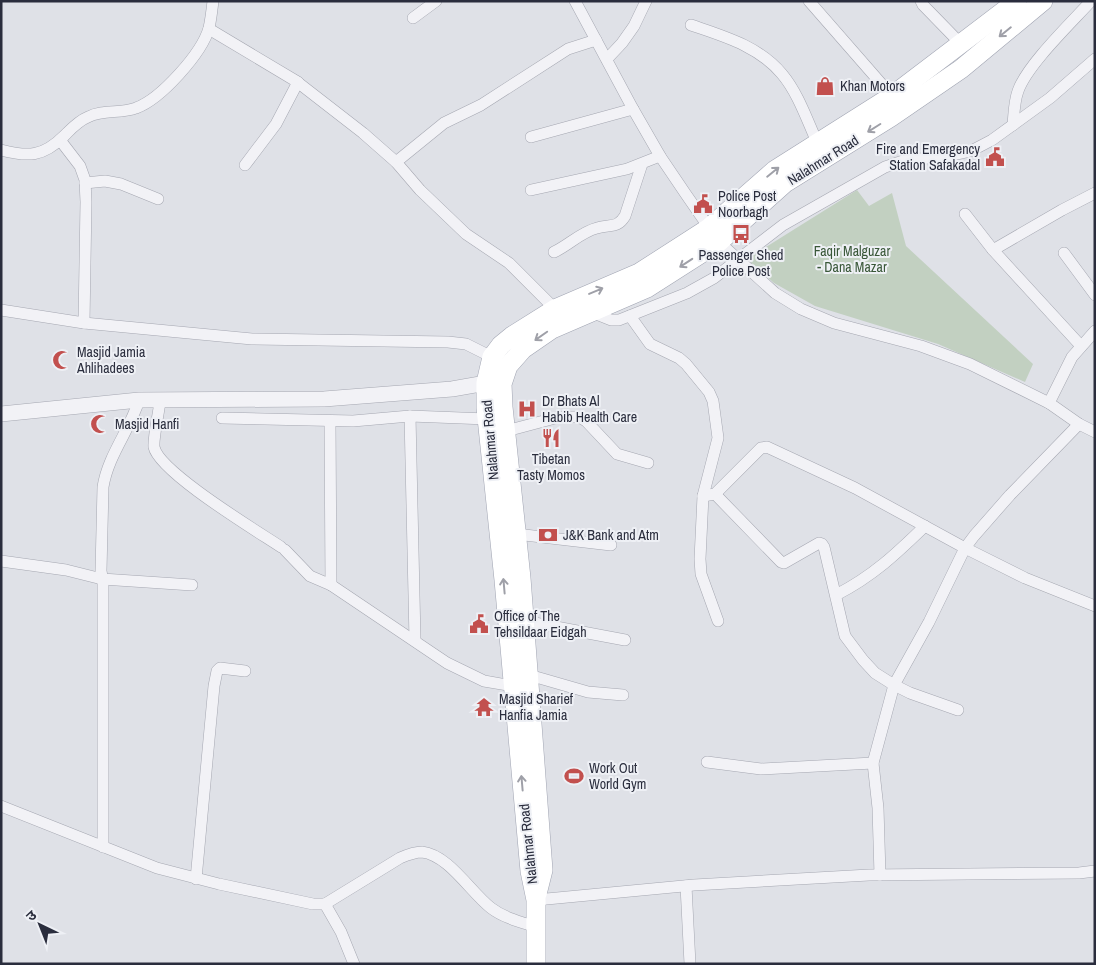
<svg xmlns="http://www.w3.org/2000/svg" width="1096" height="965" font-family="'Archivo Narrow','Noto Sans Devanagari',sans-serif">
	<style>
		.green { fill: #c2d0c1 }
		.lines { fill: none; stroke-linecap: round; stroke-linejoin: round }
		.minor-casing { stroke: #a5a7b1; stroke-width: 12 }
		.tertiary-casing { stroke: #a5a7b1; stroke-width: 16 }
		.primary-casing { stroke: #a0a4b2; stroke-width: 20 }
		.minor { stroke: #f2f2f6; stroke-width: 11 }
		.tertiary { stroke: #f2f2f6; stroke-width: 15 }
		.primary { stroke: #fff; stroke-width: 19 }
		.oneway { stroke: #9fa0a8 }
		.labels { text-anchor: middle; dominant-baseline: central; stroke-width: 4; stroke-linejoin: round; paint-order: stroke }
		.poi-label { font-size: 14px; fill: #2a2d3d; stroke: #eef0f5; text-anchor: start }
		.street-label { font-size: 14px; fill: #2a2d3d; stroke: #eef0f5 }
		.park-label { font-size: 14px; fill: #395738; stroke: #eef0f5 }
	</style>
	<rect width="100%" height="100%" fill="#dfe1e7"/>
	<polygon class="green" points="857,190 869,206 892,193 906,246 1033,364 1025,382 938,344 815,306 774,283 747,259"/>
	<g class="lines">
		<g class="minor-casing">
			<g id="minor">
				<polyline points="575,1 633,109 660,156 685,193 719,242 775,293 801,309 834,323 921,346 970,364 1049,403 1079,424 1095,432"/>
				<polyline points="809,1 892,96"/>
				<polyline points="921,1 923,5 961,44"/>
				<polyline points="413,18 436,1"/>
				<path d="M691,25C723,36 759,46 782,74C798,93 807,120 817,142"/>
				<polyline points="209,29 296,81 363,133 396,162 420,190 466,234 509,263 555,309"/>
				<polyline points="607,59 622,43 634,26 646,1"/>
				<path d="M1013,125C1014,114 1014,102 1018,91C1027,65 1071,23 1091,1"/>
				<polyline points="531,137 633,109"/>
				<polyline points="60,140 80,166 85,180 86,202 84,323"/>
				<path d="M1,150C28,157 43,157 64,136C71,129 78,121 88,117C103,109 121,114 136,108C161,99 202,53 209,28C211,19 212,10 213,1"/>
				<polyline points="396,162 444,123 481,105 568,49 596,40"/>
				<polyline points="245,165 276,124 298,82"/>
				<polyline points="85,183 105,181 121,184 158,199"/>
				<polyline points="531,190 627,169 660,156"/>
				<polyline points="965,214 993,250 1081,346"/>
				<polyline points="993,250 1062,210 1095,193"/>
				<path d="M554,252C569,245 581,232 597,228C610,224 617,229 625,216L642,164"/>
				<polyline points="1064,253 1095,295"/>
				<polyline points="1,310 84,323 252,339 448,342 466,344 492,357"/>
				<polyline points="591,312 611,320 619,320 687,293 714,278 783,225 885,167 903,161 953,155 971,151 992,140 1050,98 1095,59"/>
				<polyline points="630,316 650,344 679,358 686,364 709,392 713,401 718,438 703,496 700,559 701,574 718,621"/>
				<path d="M160,401C159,412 153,438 154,447C159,472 257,531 281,547"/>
				<polyline points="1049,403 1072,357 1095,331"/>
				<polyline points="410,416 415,640"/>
				<polyline points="222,418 353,421 410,416 487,419"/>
				<polyline points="506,431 559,417 579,417 586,421 617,454 648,463"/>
				<polyline points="715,494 781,562 784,563 819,543 822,544 824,547 845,636 863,660 875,673 894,685 910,693 958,710"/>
				<polyline points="703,496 715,494 761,448 767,447 855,488 965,548 1025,578 1095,606"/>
				<polyline points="516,534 611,545"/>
				<polyline points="285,550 310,576 331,585 330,421"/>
				<polyline points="1,561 66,570 102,579 192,585"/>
				<polyline points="331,585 447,663 484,681 513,686"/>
				<path d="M836,595C873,576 896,554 925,526"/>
				<polyline points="524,621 625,640"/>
				<polyline points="529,675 588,692 623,695"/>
				<polyline points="707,762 761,769 873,763"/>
				<polyline points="1,806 157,868 219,884 313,904 325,904 341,932 354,964"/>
				<path d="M103,847V582L101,571L103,487C108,455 130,430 139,400"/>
				<polyline points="880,875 878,808 873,763 894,685 929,622 965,548 974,536 1010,495 1079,424"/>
				<polyline points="196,879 214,686 217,671 220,668 245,671"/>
				<polyline points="686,886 690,964"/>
				<polyline points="536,900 694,885 869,875 1079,873 1095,871"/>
				<path d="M325,904L400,858C407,855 414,852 422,852C449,855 471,893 491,908C504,918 521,922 537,927"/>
			</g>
		</g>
		<g class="tertiary-casing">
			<polyline id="tertiary" points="1,414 139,400 324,399 452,389 486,383 496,384"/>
		</g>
		<g class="primary-casing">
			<g id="primary">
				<polyline points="537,894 543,870 521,578 503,407 502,384 508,366 523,349 552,329 647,288 719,242 785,183 891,117 961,69 1043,1"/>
				<polyline points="536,964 536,900 530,871 504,580 486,408 486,383 492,357 501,345 512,336 555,309 639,273 709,228 775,170 892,96 1017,1"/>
			</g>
		</g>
		<use href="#minor" class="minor"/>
		<use href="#tertiary" class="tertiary"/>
		<use href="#primary" class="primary"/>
	</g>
	<defs><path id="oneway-shaft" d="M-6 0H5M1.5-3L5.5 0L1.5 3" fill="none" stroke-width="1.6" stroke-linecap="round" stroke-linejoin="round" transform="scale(1.25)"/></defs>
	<g class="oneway">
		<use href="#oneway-shaft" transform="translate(1005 32) rotate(141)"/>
		<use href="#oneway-shaft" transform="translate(874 128) rotate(148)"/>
		<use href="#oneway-shaft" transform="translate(773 172) rotate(-39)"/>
		<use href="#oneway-shaft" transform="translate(686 263) rotate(147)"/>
		<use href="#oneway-shaft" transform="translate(596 291) rotate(-23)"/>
		<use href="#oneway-shaft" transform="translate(541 336) rotate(145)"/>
		<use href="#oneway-shaft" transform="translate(504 586) rotate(-95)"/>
		<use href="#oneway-shaft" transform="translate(522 783) rotate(-95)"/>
	</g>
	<defs>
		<g id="shop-bare" transform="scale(1.5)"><path d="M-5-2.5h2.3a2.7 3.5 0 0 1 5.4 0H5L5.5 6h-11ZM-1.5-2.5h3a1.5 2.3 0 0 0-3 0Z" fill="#c2504e" stroke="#eef0f5" stroke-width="2.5" paint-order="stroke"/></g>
		<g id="civic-bare" transform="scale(1.5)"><path d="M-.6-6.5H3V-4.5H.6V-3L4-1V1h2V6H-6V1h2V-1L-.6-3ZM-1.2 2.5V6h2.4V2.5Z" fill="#c2504e" stroke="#eef0f5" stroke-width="2.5" paint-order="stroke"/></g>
		<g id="bus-bare" transform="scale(1.5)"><path d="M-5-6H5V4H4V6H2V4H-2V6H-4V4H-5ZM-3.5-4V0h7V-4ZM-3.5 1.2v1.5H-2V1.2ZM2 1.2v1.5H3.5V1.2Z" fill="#c2504e" stroke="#eef0f5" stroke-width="2.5" paint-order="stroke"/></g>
		<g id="mosque-bare" transform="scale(1.5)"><path d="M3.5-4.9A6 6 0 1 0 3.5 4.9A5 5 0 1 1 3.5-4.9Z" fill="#c2504e" stroke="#eef0f5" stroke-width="2.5" paint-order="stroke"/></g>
		<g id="hospital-bare" transform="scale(1.5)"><path d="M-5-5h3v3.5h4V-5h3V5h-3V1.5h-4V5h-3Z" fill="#c2504e" stroke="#eef0f5" stroke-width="2.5" paint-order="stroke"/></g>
		<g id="restaurant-bare" transform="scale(1.5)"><path d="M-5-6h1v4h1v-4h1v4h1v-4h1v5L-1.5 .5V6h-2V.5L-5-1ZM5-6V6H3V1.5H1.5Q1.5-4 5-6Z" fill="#c2504e" stroke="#eef0f5" stroke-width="2.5" paint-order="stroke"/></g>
		<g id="bank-bare" transform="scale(1.5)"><path d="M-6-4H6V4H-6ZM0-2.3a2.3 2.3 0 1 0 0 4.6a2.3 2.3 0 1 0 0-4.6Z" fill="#c2504e" stroke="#eef0f5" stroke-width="2.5" paint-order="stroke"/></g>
		<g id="temple-bare" transform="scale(1.5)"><path d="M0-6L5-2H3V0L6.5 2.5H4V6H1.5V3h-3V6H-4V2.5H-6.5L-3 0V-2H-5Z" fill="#c2504e" stroke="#eef0f5" stroke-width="2.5" paint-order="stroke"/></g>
		<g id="stadium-bare" transform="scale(1.5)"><path d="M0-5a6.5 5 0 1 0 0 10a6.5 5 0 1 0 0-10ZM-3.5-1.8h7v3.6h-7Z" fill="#c2504e" stroke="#eef0f5" stroke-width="2.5" paint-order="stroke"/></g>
	</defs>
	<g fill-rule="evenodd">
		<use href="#shop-bare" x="825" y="86"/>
		<use href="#civic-bare" x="995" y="157"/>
		<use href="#civic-bare" x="703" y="204"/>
		<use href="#bus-bare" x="741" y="234"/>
		<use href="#mosque-bare" x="62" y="360"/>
		<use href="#hospital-bare" x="527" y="409"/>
		<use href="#mosque-bare" x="100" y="424"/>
		<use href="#restaurant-bare" x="551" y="438"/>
		<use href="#bank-bare" x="548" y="535"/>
		<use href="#civic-bare" x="479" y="624"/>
		<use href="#temple-bare" x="484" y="707"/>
		<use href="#stadium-bare" x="574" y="776"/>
	</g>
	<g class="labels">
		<g class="poi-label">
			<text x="840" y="86">Khan Motors</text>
			<text x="980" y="149" text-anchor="end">Fire and Emergency<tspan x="980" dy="16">Station Safakadal</tspan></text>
			<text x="718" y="196">Police Post<tspan x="718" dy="16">Noorbagh</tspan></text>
			<text x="741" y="255" text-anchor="middle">Passenger Shed<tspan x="741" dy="16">Police Post</tspan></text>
			<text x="77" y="352">Masjid Jamia<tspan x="77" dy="16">Ahlihadees</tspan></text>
			<text x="542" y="401">Dr Bhats Al<tspan x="542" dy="16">Habib Health Care</tspan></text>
			<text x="115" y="424">Masjid Hanfi</text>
			<text x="551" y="459" text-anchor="middle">Tibetan<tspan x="551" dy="16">Tasty Momos</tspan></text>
			<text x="563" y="535">J&amp;K Bank and Atm</text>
			<text x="494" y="616">Office of The<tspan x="494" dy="16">Tehsildaar Eidgah</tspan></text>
			<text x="499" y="699">Masjid Sharief<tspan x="499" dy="16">Hanfia Jamia</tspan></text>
			<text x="589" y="768">Work Out<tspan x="589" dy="16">World Gym</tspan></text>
		</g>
		<g class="street-label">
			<text transform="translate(823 160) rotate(-32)">Nalahmar Road</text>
			<text transform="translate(490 440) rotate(-95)">Nalahmar Road</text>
			<text transform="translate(528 844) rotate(-96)">Nalahmar Road</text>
		</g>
		<g class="park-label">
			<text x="852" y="251">Faqir Malguzar<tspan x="852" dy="16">- Dana Mazar</tspan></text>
		</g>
	</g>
	<rect width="1096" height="965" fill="none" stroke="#2a2d3d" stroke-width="5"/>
	<g transform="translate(40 925) rotate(317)" stroke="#eef0f5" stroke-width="4" paint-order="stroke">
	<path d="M0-4L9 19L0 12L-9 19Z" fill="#2a2d3d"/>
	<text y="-8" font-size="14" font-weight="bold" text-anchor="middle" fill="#2a2d3d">उ</text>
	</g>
</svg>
